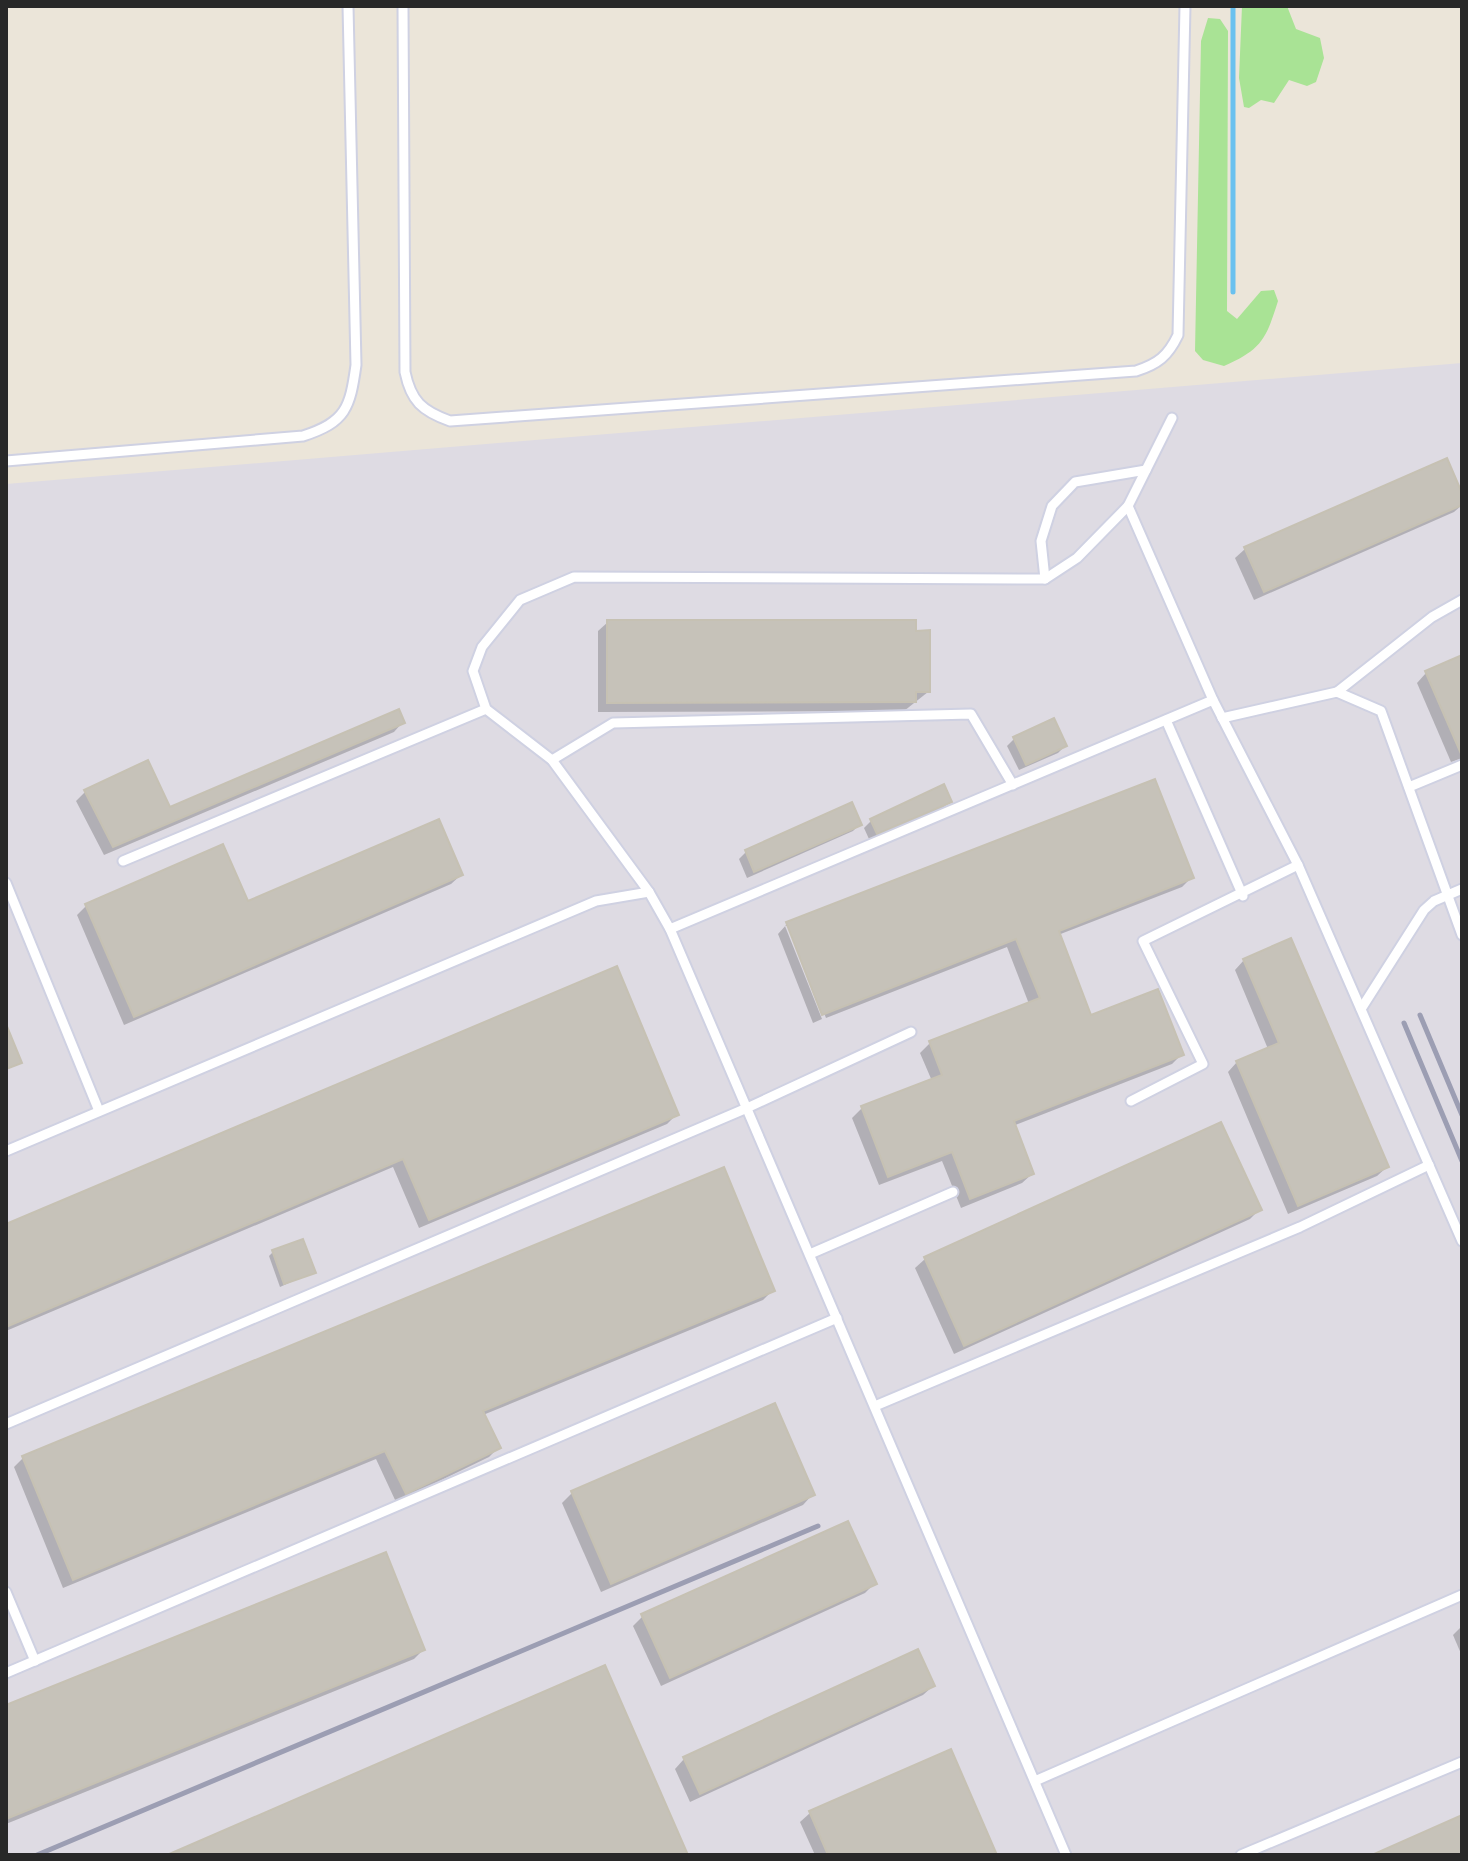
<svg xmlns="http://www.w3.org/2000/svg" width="1468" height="1861" font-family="'Noto Sans',sans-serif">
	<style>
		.industrial { fill: #dedbe3 }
		.green { fill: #a9e395 }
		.shadow { fill: #0003 }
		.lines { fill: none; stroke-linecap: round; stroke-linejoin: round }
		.stream { stroke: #6ac1ef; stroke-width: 5 }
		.building { fill: #c6c2b9; stroke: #c6c1b3; stroke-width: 2 }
		.lane-casing { stroke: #cfd1e2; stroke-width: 13 }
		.lane { stroke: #fff; stroke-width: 9 }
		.rail { stroke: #9c9eb3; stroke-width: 5 }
	</style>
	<rect width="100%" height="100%" fill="#ebe5d9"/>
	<polygon class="industrial" points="1462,363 1462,1855 6,1855 6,484"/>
	<g class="green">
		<polygon points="1242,6 1287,6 1296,29 1320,38 1324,58 1316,82 1307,86 1289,80 1274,103 1261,100 1249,108 1244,107 1239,78"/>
		<path d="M1208,18L1220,19L1228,31L1227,311L1237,319L1261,291L1274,290L1278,301C1266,339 1262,349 1224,366L1203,360L1195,351L1201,41Z"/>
	</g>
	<g class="shadow">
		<polygon points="1462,498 1462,505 1454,512 1254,600 1235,558 1245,549"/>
		<polygon points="608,622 928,692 904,711 598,712 598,631"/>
		<polygon points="1462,657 1462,758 1451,762 1417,683 1426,673"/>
		<polygon points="402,723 394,732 104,855 76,801 85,792 147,762 169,809"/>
		<polygon points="1014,739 1065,746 1058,753 1019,770 1007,746"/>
		<polygon points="950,801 943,808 869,839 864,828 871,821"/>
		<polygon points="860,824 853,831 747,878 739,859 746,852"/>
		<polygon points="461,875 451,884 124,1025 77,915 86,906 247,904"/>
		<polygon points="1191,878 1182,887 1058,935 1090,1017 1182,1054 1172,1064 1013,1126 1032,1174 1022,1183 961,1208 942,1161 879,1185 852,1118 862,1108 932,1081 920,1053 930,1043 1029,1004 1007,947 826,1018 790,926 785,926 822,1019 813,1023 778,934 787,924"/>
		<polygon points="1244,960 1387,1167 1377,1176 1288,1214 1228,1072 1237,1062 1268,1049 1235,970"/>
		<polygon points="616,969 677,1114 667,1124 419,1228 393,1167 6,1331 6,1226"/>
		<polygon points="1259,1210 1250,1219 954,1354 915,1268 925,1259"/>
		<polygon points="273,1252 313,1272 280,1287 269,1256"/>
		<polygon points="773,1290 763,1300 483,1415 499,1447 489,1457 396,1502 376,1459 63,1588 14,1467 23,1458"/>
		<polygon points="572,1493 812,1495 803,1505 601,1592 562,1503"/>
		<polygon points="874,1584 865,1593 661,1686 633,1626 643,1616"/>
		<polygon points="1462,1626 1462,1656 1453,1635"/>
		<polygon points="423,1650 414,1659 6,1824 6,1707"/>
		<polygon points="933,1686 923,1695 690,1802 675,1769 684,1759"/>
		<polygon points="810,1813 995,1855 815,1855 800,1822"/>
	</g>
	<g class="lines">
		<polyline class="stream" points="1233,6 1233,292"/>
	</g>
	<g class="building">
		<polygon points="1447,458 1462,493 1462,505 1264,592 1244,547"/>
		<polygon points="607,620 916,620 916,631 930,630 930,692 916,692 916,702 607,703"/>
		<polygon points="1462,655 1462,756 1425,671"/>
		<polygon points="399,709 405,723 113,847 84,790 148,760 170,807"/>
		<polygon points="1054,718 1067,746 1026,765 1013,737"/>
		<polygon points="1155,779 1194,878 1059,931 1091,1015 1158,989 1184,1055 1014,1121 1034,1174 970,1199 952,1152 888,1177 861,1106 942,1075 929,1041 1040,998 1016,939 822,1015 786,922"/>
		<polygon points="944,784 952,802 877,834 870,819"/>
		<polygon points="852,802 862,825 754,872 745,850"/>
		<polygon points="439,819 463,875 134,1017 85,904 223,844 248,901"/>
		<polygon points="1291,938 1389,1167 1298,1206 1236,1061 1279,1043 1243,959"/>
		<polygon points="617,966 679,1115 429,1220 403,1159 6,1327 6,1224"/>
		<polygon points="6,1024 22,1063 6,1069"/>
		<polygon points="1221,1122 1262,1210 964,1346 924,1257"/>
		<polygon points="724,1167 775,1291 483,1411 501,1448 406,1494 385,1451 73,1580 22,1456"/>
		<polygon points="303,1239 316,1273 284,1284 272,1250"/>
		<polygon points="775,1403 815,1495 611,1584 571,1491"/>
		<polygon points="848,1521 877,1584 670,1678 641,1614"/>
		<polygon points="386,1552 425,1650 6,1819 6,1705"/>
		<polygon points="918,1649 935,1686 700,1794 683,1757"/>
		<polygon points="605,1665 688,1855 167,1855"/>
		<polygon points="951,1749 997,1855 828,1855 809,1811"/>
		<polygon points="1462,1815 1462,1855 1372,1855"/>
	</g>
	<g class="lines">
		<g class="lane-casing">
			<g id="lane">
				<path d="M403,6L405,372C411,401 422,411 450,421L1136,371C1158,364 1168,356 1178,335L1185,6"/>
				<path d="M6,461L303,436C346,422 350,408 356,365L348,6"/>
				<polyline points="1045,579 1041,541 1052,506 1075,482 1146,470"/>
				<polyline points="1337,692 1432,617 1462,600"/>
				<polyline points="1213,700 1298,865 1462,1241"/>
				<polyline points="1222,718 1337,692 1381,711 1462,935"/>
				<polyline points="1166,720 1243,896"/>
				<polyline points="552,760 613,723 971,714 1013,785"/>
				<polyline points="1409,787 1462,765"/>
				<polyline points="123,861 486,709"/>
				<polyline points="6,883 99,1111"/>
				<polyline points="670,929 1213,700 1128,506 1172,418"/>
				<polyline points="1361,1009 1424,910 1434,901 1462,889"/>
				<polyline points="1131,1101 1203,1064 1143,941 1298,865"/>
				<polyline points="6,1151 596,901 649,892"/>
				<polyline points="810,1254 953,1192"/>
				<polyline points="875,1406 1300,1227 1429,1165"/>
				<polyline points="6,1424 747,1108 911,1032"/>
				<polyline points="6,1592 35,1661"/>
				<polyline points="6,1673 837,1318"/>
				<polyline points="1035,1781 1462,1595"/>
				<polyline points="1066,1855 670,929 649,892 552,760 486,709 473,671 482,647 520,600 574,577 1045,579 1077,558 1128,506"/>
				<polyline points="1241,1855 1462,1762"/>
			</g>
		</g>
		<use href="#lane" class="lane"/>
		<g class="rail">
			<polyline points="1420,1015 1462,1115"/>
			<polyline points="1404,1023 1462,1161"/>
			<polyline points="37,1855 818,1526"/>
		</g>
	</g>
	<rect width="1468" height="1861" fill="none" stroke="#282828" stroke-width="16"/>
</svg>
